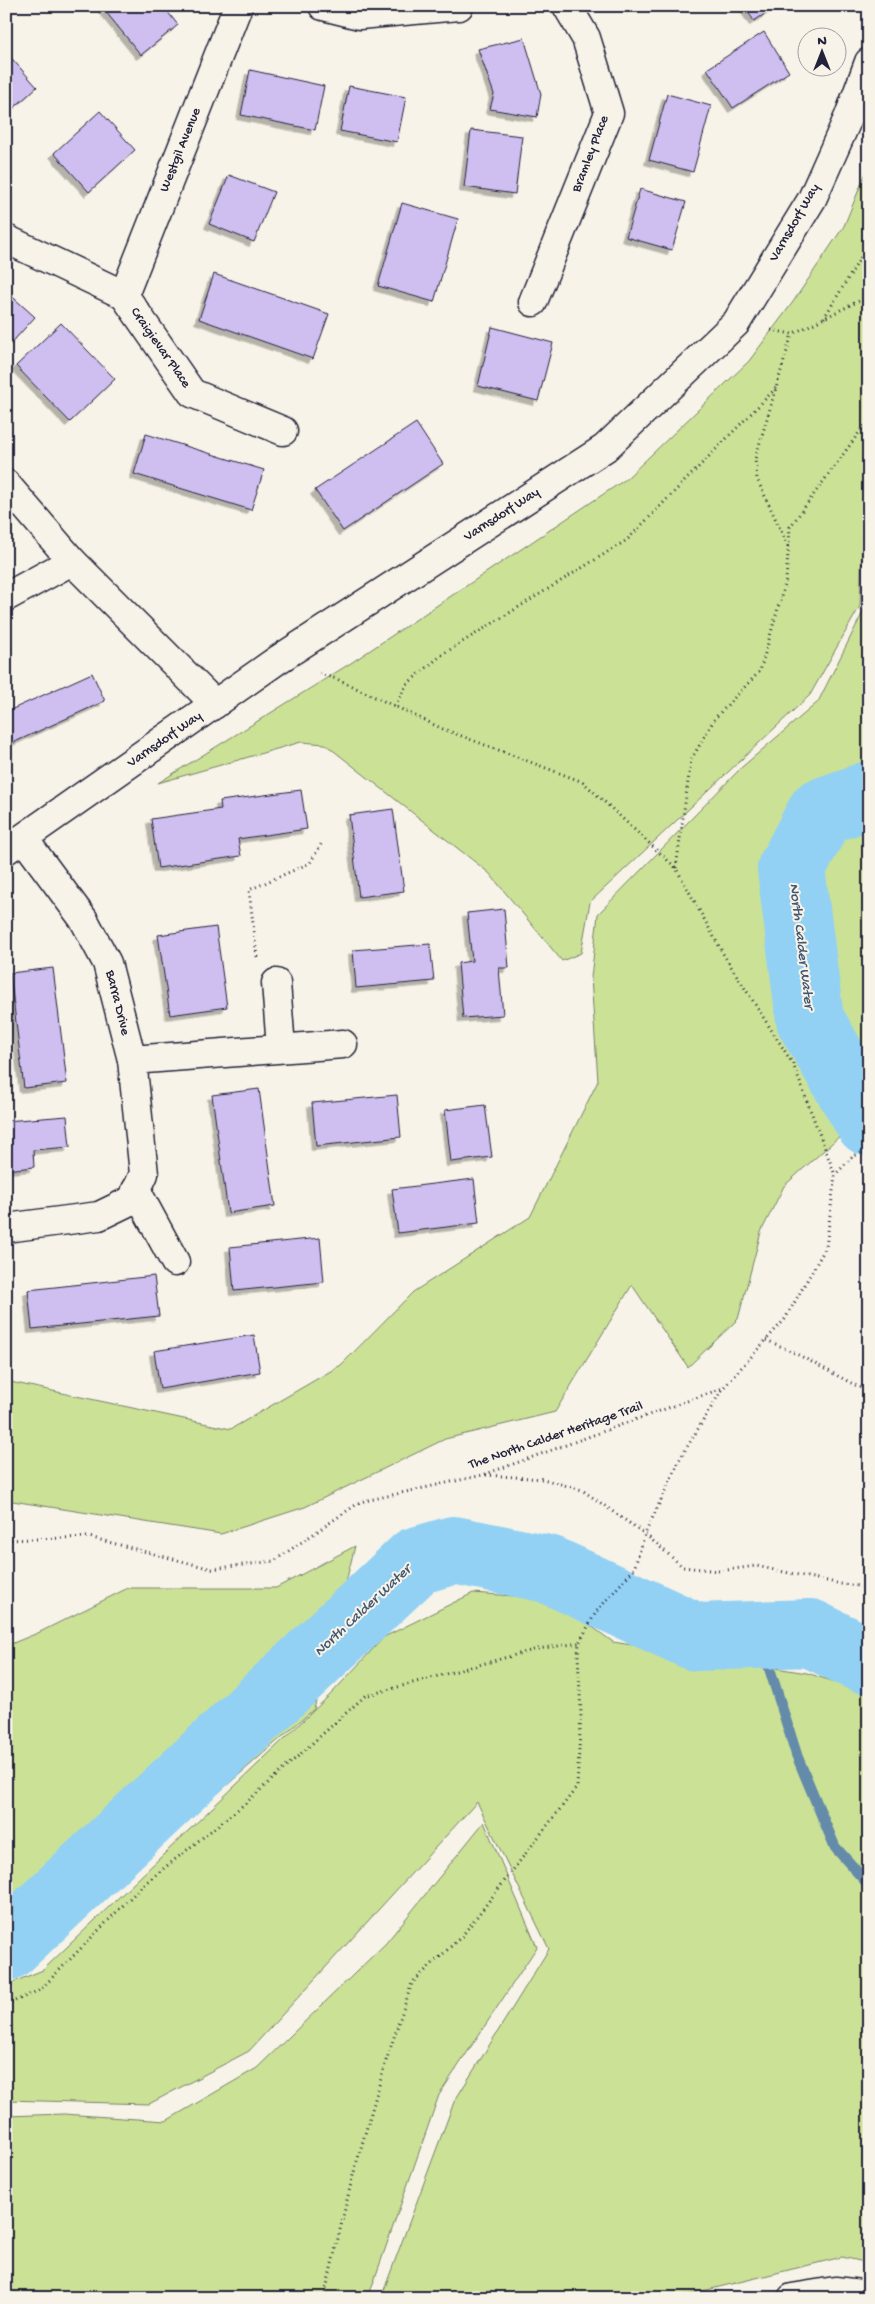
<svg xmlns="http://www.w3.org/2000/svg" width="875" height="2304" font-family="'Gochi Hand',sans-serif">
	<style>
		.green { fill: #cbe196; stroke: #768268 }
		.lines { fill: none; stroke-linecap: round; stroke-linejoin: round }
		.stream { stroke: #658baa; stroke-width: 11 }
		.river { stroke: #92d1f4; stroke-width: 68 }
		.building { fill: #cfbef0; stroke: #22223b; filter: url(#shadow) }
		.minor-casing { stroke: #22223b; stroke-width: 31 }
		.path { stroke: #22223b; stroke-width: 3; stroke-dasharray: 1 4; stroke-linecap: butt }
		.minor { stroke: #f7f3e8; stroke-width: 28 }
		.labels { text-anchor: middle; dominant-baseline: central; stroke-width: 4; stroke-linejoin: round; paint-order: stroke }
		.street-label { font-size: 14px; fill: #22223b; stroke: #f7f3e8 }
		.water-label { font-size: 15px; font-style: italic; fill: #445772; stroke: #f7f3e8 }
	</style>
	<defs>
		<filter id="shadow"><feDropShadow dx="-4.5" dy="4.5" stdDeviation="0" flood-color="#0004"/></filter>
	</defs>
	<rect width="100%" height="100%" fill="#f7f3e8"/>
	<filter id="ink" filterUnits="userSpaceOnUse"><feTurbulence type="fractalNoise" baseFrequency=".02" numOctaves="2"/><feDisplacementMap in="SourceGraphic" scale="10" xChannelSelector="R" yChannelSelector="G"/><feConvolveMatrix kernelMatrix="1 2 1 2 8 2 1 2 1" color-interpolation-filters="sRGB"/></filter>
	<g filter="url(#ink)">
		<g class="green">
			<polygon points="869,165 869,480 864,488 860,606 810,695 590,902 581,953 562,961 489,873 325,744 301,742 158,783 351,663 626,479 749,361 793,302 844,226"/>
			<polygon points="869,585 869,1110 784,1186 761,1232 738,1319 688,1367 632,1285 555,1412 445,1439 305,1507 221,1534 6,1500 6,1381 231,1429 341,1365 413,1292 530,1217 598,1081 591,978 598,914 742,767 818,702 867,604"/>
			<polygon points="355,1546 314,1709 17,1969 6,1972 6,1646 40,1632 128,1588 276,1588"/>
			<polygon points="473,1593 554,1599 613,1642 807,1673 869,1693 869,2263 842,2257 674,2298 381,2298 454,2102 549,1949 477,1802 249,2051 149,2104 6,2100 6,1985 43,1970 332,1693 384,1637"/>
			<polygon points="484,1822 537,1947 439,2095 368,2298 6,2298 6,2116 64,2114 166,2121 257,2068 386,1943"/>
		</g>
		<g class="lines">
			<polyline class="stream" points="759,1635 797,1756 835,1847 869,1885"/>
			<g class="river">
				<polyline points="869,795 821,812 791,869 810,1020 869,1122"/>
				<polyline points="6,1947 416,1561 454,1550 548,1569 696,1637 810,1633 863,1659 869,1656"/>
			</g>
		</g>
		<g class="building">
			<polygon points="101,6 163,6 178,25 141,55"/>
			<polygon points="744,6 777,6 754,21"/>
			<polygon points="764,32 789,72 733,108 707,69"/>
			<polygon points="524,38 541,94 537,117 490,109 494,94 478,49"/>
			<polygon points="6,52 37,87 6,115"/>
			<polygon points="250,70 324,86 315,130 241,115"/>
			<polygon points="349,86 406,97 397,142 340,131"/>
			<polygon points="667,94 711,106 693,172 649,160"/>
			<polygon points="100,111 135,150 89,192 54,153"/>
			<polygon points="471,130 522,136 515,194 464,187"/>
			<polygon points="229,175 274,192 254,242 209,224"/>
			<polygon points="640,189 686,202 672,250 626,237"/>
			<polygon points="402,203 458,219 434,302 378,286"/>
			<polygon points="214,274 329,314 313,359 199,319"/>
			<polygon points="6,291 35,317 6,349"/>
			<polygon points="61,323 115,379 70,422 16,366"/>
			<polygon points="492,327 553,343 538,401 478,386"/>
			<polygon points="416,423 443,464 343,531 315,490"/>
			<polygon points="146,434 264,470 251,510 134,474"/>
			<polygon points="92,673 105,701 6,746 6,712"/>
			<polygon points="301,790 307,829 238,839 241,856 158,868 151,819 221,809 220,801"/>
			<polygon points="393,809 404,891 359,897 349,815"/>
			<polygon points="504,909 509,968 499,968 503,1015 463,1018 458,963 472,961 467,913"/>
			<polygon points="216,927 227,1007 170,1015 158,935"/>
			<polygon points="430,944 434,981 356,988 353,950"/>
			<polygon points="53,968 67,1083 24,1088 10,973"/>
			<polygon points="259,1089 275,1206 228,1213 212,1095"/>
			<polygon points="397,1095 401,1137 316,1146 312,1103"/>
			<polygon points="485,1105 492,1157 451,1162 445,1110"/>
			<polygon points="67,1116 70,1147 33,1150 34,1167 6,1170 6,1121"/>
			<polygon points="474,1179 479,1223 398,1233 392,1189"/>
			<polygon points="320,1238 324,1282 234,1291 230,1247"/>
			<polygon points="154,1276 159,1316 32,1329 28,1290"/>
			<polygon points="6,1282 12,1313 6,1314"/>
			<polygon points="254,1335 260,1372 160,1389 154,1351"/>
		</g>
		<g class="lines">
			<g class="minor-casing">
				<g id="minor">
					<polyline points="323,6 359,15 459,6"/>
					<polyline points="6,239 124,295"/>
					<polyline points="124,295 238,6"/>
					<polyline points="124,295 192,393 283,431"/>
					<polyline points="533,302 609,113 586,38 567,6"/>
					<polyline points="6,484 72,561 215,704"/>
					<polyline points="6,597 72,561"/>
					<polyline points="6,850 276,661 605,448 736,323 812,199 849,116 869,62"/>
					<polyline points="276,983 281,1048"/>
					<polyline points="132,1060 343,1044"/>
					<polyline points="136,1190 175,1262"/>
					<polyline points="6,1228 99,1216 132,1200 144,1174 132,1060 107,963 84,920 24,839"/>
					<polyline points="792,2298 835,2291 869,2295"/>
				</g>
			</g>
			<g class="path">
				<polyline points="824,318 869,244"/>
				<polyline points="771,330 792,334 869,296"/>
				<polyline points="788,546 757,479 755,459 792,334"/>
				<polyline points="319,674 337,679 443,729 583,782 676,868 725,957 793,1064 835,1175"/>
				<polyline points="395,706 407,684 443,654 627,540 776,388"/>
				<polyline points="676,868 691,760 715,718 760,671 786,580 790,527 869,419"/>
				<polyline points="257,957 249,890 310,863 323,841"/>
				<path d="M766,1340C802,1355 834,1375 869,1392"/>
				<polyline points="486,1475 543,1479 582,1490 645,1534 683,1567 719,1571 756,1566 841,1584 869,1587"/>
				<polyline points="6,1540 89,1537 212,1569 274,1561 360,1502 483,1475 723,1388 785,1319 826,1247 835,1175 852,1157 869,1149"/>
				<polyline points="6,2005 40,1990 143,1885 247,1802 365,1696 537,1649 579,1643"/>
				<polyline points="324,2298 352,2179 386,2061 412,1983 462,1936 577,1787 581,1713 578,1655 579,1643 596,1612 634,1569 645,1534 681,1457 723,1388"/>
			</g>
			<use href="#minor" class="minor"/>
		</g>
	</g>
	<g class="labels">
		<g class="street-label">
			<text transform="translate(181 150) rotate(-68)">Westgil Avenue</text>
			<text transform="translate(591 154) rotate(-69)">Bramley Place</text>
			<text transform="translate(795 223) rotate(-60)">Varnsdorf Way</text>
			<text transform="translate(160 348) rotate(55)">Craigievar Place</text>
			<text transform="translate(502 515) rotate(-33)">Varnsdorf Way</text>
			<text transform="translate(165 740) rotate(-35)">Varnsdorf Way</text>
			<text transform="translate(117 1003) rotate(76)">Barra Drive</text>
			<text transform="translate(556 1436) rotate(-19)">The North Calder Heritage Trail</text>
		</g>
		<g class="water-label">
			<text transform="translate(801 946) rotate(83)">North Calder Water</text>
			<text transform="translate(363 1611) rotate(-43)">North Calder Water</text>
		</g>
	</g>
	<rect width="875" height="2304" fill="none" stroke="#f7f3e8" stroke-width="25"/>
	<rect x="12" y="12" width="850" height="2279" fill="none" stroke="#22223b" stroke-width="2" filter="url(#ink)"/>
	<g transform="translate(822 52)"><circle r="24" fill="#f7f3e8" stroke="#a29fa3"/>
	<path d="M0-4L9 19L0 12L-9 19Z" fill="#22223b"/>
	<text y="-8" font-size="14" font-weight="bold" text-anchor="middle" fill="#22223b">N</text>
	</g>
</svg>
